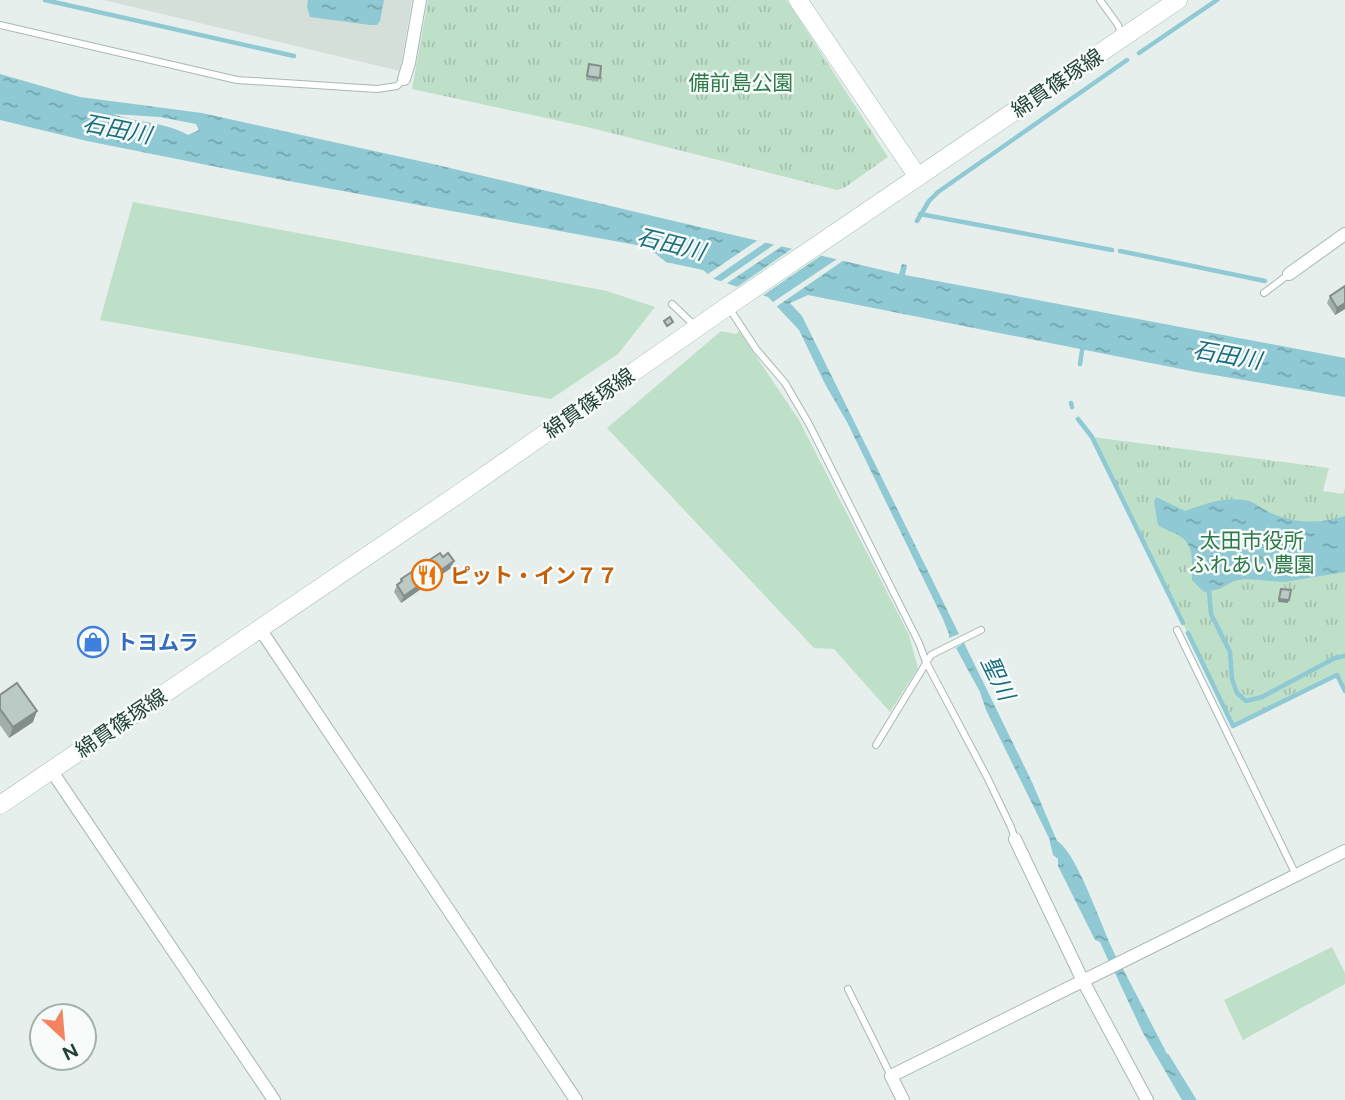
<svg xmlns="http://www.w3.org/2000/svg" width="1345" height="1100" font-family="Figtree,'Noto Sans JP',sans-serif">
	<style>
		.built { fill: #d4dfda }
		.grass { fill: #bfe0c8 }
		.park { fill: url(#park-tufts) }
		.water { fill: url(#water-ripples); fill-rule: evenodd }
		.pier { fill: #e6efeb }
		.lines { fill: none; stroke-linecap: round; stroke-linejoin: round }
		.stream { stroke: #8ec9d4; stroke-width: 4.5 }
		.lane-casing { stroke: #a8b8b2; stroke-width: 8 }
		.street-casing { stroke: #a8b8b2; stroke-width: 14 }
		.secondary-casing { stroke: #a4bbb3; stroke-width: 19 }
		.lane { stroke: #fff; stroke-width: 6 }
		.street { stroke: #fff; stroke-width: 12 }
		.secondary { stroke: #fff; stroke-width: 18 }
		.wall { fill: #a1aea9 }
		.shaded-wall { fill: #838d89 }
		.building { fill: #bbcac4; stroke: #838d89; stroke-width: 2 }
		.labels { text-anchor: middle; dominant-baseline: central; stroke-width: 5; stroke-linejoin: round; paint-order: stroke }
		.park-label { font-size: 21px; fill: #2d7a4b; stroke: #f7fbf9 }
		.street-label { font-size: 21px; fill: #24423a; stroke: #f7fbf9 }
		.food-label { font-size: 21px; font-weight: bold; fill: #c56008; stroke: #f7fbf9; text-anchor: start }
		.shop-label { font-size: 21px; font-weight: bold; fill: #366cbe; stroke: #f7fbf9; text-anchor: start }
		.water-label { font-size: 23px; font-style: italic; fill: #1c6f80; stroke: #f7fbf9 }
	</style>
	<defs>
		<pattern id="park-tufts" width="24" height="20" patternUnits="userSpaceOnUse" patternTransform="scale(1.75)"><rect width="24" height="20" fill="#bfe0c8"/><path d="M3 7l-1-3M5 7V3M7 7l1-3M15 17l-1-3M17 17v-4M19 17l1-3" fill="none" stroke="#a4c1ad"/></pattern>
		<pattern id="water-ripples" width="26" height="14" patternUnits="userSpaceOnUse" patternTransform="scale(1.75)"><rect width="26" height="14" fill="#8ec9d4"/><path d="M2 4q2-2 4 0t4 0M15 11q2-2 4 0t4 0" fill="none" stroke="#74a5ad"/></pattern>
	</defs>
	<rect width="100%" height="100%" fill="#e6efeb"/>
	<polygon class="built" points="104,0 412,0 400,71"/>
	<g class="grass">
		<polygon points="133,202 607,291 655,307 618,354 551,399 100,320"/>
		<polygon points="721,331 736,334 739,331 799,420 909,635 918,668 890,712 834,649 814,648 607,428"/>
		<polygon points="1332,947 1345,973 1345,984 1243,1040 1224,1000"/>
	</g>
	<g class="park">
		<polygon points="428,0 787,0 888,157 844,188 837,190 587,127 412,89"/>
		<polygon points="1092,437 1329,468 1323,491 1343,494 1345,488 1345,691 1337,675 1233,726"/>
	</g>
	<g class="water">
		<polygon points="308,0 384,0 380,21 377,25 370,25 310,17 307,7"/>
		<path d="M0,74L80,97L202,113L433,164L899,274L902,264L907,265L905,275L1345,358V397L1196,372L808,295L790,303L802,316L959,634L949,638V634L943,619L847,422L825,384L799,330L768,297L714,279L703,270L666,262L647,247L283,180L87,141L0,120ZM113,114L160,117L196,124L199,130L188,135C166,122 137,123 113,114Z"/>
		<path d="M1156,497L1185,511C1204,504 1224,497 1244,500C1254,501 1260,508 1269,512C1294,524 1320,524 1345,516V572L1284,582L1245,579L1234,581L1219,589L1204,592L1192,580C1191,564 1196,547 1180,536C1173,532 1165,530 1158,525L1154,502Z"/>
		<path d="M964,643L1032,782L1057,841C1078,853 1103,933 1117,958L1109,962L1100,942L1095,940L1058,866V859L1053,855L1049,838L986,710L980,692L956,648Z"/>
		<polygon points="1122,967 1191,1100 1182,1100 1143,1033 1114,971"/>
	</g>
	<g class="pier">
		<polygon points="761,238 769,240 710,281 705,276"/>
		<polygon points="778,242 785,244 723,286 717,284"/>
		<polygon points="796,246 825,253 759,298 734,289"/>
		<polygon points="840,257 847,258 773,309 770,304"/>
	</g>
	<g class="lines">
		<g class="stream">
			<polyline points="45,0 294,56"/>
			<polyline points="1139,53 1217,0"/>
			<polyline points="920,214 1112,250"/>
			<polyline points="917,221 929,201 938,192 1127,60"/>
			<polyline points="1120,251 1265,281"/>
			<polyline points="1080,364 1083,344"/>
			<polyline points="1071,403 1072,407"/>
			<polyline points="1078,419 1092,437 1183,623"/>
			<polyline points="1209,591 1211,614 1230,652 1232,679 1237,693 1246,701 1262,697 1335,658 1345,656"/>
			<polyline points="1188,633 1233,726 1337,675 1345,691"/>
			<polyline points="1167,1056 1194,1100"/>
		</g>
		<g class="lane-casing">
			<g id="lane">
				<polyline points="1100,0 1118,25 1122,37"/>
				<polyline points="0,25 237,80 377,89 397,86 404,79"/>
				<polyline points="1264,293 1289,274"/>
				<polyline points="672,304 696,327"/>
				<polyline points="729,308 756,349 785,383 809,424 919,643 926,662 987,777 1011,827 1015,839"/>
				<polyline points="1177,630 1296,875"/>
				<polyline points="876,745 931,655 981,630"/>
				<polyline points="848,989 891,1076"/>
			</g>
		</g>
		<g class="street-casing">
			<g id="street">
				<polyline points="404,79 409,63 420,0"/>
				<polyline points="1289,274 1345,234"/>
				<polyline points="260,629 576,1100"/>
				<polyline points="51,770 274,1100"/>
				<polyline points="1015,839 1083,981 1147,1100"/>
				<polyline points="903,1100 891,1076 1345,851"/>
			</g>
		</g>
		<g class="secondary-casing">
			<g id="secondary">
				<polyline points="798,0 918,177"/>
				<polyline points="0,805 460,493 728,306 1178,0"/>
			</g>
		</g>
		<use href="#lane" class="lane"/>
		<use href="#street" class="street"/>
		<use href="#secondary" class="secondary"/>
	</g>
	<g class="wall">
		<polygon points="589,64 600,78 598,81 586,80"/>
		<polygon points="1345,286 1345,309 1335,315 1327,303 1330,296"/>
		<polygon points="451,568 401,603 394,592 397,585 400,583 401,579"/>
		<polygon points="0,695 33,722 9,738 0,725"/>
	</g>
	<g class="shaded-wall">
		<polygon points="1345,303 1345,309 1335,315 1337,308"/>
		<polygon points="454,561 451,568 401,603 404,596"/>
		<polygon points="1279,599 1289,600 1288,603 1278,602"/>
		<polygon points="37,711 33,722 9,738 13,727"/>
	</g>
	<g class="building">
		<polygon points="589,64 601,66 600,78 587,76"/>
		<polygon points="1345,286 1345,303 1337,308 1330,296"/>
		<polygon points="670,317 673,322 667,326 664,321"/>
		<polygon points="440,553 443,557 448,553 454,561 404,596 397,585 402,581 401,579"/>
		<polygon points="1281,589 1291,590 1289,600 1279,599"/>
		<polygon points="17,683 37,711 13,727 0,709 0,695"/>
	</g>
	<defs>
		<g id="restaurant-ring" transform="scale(1.575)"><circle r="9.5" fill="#f7fbf9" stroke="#e8710a" stroke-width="1.5"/><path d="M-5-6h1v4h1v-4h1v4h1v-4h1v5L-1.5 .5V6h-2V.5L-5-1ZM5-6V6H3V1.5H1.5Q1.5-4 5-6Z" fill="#e8710a"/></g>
		<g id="shop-ring" transform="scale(1.575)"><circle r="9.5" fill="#f7fbf9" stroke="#3f7fe0" stroke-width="1.5"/><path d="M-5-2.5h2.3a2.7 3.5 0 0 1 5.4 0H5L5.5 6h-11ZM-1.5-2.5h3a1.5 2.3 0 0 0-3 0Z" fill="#3f7fe0"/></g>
	</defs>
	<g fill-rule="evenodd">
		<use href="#restaurant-ring" x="427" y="575"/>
		<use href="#shop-ring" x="93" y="642"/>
	</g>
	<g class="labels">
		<g class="park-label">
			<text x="741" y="82">備前島公園</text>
			<text x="1252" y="540">太田市役所<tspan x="1252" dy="24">ふれあい農園</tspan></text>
		</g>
		<g class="street-label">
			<text transform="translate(1057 83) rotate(-34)">綿貫篠塚線</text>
			<text transform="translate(589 403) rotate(-35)">綿貫篠塚線</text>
			<text transform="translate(121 723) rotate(-34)">綿貫篠塚線</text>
		</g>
		<g class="food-label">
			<text x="450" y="575">ピット・イン７７</text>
		</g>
		<g class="shop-label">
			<text x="116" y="642">トヨムラ</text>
		</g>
		<g class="water-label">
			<text transform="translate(117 129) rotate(11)">石田川</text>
			<text transform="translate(671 244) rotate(14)">石田川</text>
			<text transform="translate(1227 355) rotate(10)">石田川</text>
			<text transform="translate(998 678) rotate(64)">聖川</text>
		</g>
	</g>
	<g transform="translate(63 1037) rotate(154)"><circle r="33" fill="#f7fbf9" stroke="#a3b1ad" stroke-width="2"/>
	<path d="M0-5L12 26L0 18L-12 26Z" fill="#f4845f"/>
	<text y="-10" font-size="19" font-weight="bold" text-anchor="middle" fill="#24423a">N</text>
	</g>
</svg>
